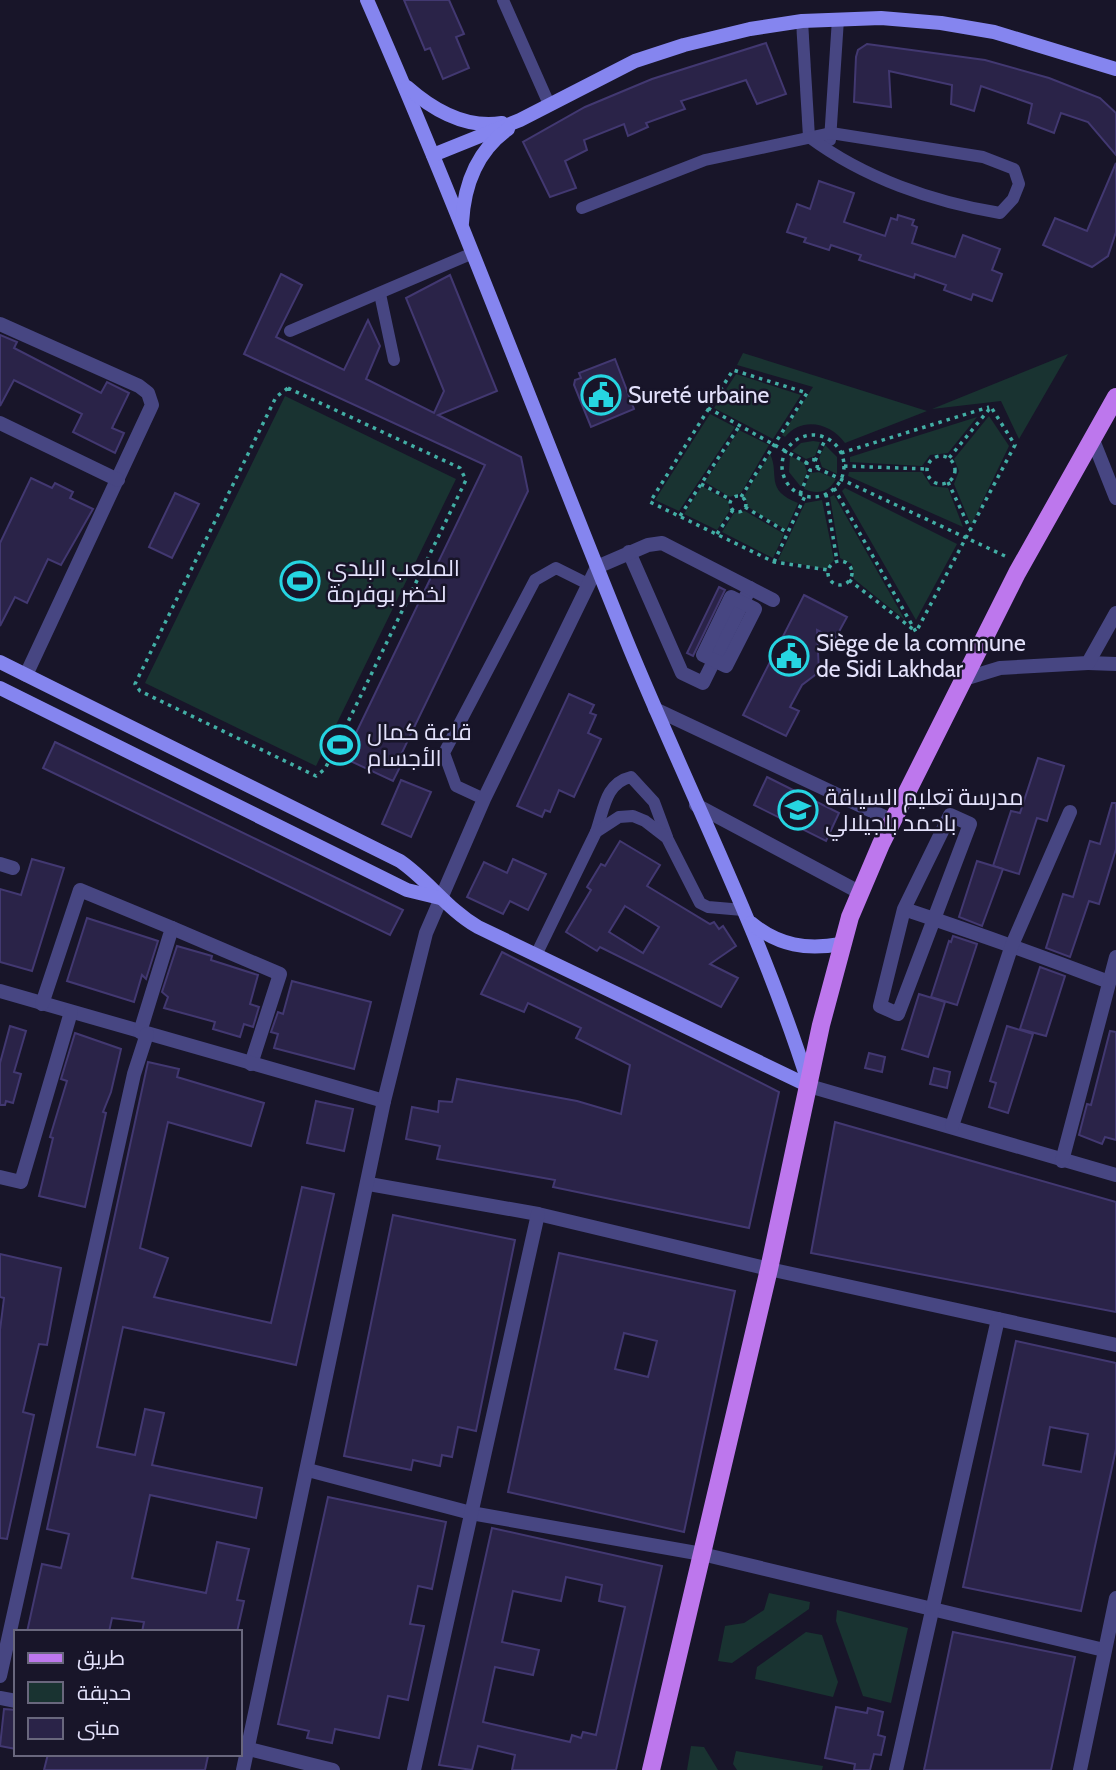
<svg xmlns="http://www.w3.org/2000/svg" width="1116" height="1770" font-family="Cabin,Cairo,sans-serif">
	<style>
		.green { fill: #193331 }
		.building { fill: #2a2348; stroke: #423871; stroke-width: 2; fill-rule: evenodd }
		.lines { fill: none; stroke-linecap: round; stroke-linejoin: round }
		.path { stroke: #42aea5; stroke-width: 3.5; stroke-dasharray: 3.5 5; stroke-linecap: butt }
		.lane { stroke: #474682; stroke-width: 12 }
		.street { stroke: #474682; stroke-width: 14 }
		.secondary { stroke: #8585ef; stroke-width: 14 }
		.primary { stroke: #bd77ed; stroke-width: 18 }
		.labels { text-anchor: middle; dominant-baseline: central; stroke-width: 5; stroke-linejoin: round; paint-order: stroke }
		.poi-label { font-size: 23px; fill: #e3e1fb; stroke: #181529; text-anchor: start }
	</style>
	<rect width="100%" height="100%" fill="#181529"/>
	<g class="green">
		<path d="M743,353L927,411L845,443C831,423 802,416 785,437L782,435L813,387L737,365Z"/>
		<polygon points="1068,354 1019,439 1001,401 932,409"/>
		<polygon points="736,374 801,395 773,439 714,408"/>
		<polygon points="285,396 456,479 316,766 145,683"/>
		<polygon points="710,414 735,427 679,511 655,500"/>
		<polygon points="989,416 1009,446 971,525 954,484 959,471 954,459"/>
		<polygon points="977,417 948,453 930,455 922,466 850,462 850,457"/>
		<polygon points="739,430 769,445 741,493 730,497 705,482"/>
		<polygon points="813,441 820,442 815,456 806,459 792,451 801,443"/>
		<polygon points="825,445 837,457 837,474 822,467 819,458"/>
		<path d="M770,454C780,474 764,490 798,503L786,530L748,507L744,496Z"/>
		<polygon points="790,456 804,463 807,472 801,487 789,472"/>
		<path d="M819,472L836,479C829,492 818,495 804,489L810,473Z"/>
		<polygon points="849,472 922,472 931,486 948,488 963,527 848,476"/>
		<polygon points="702,486 728,501 730,510 717,530 684,514"/>
		<polygon points="845,488 957,544 916,620 842,491"/>
		<polygon points="834,495 905,620 854,579 852,564 840,558 830,497"/>
		<polygon points="822,500 834,560 826,569 778,560 805,503"/>
		<polygon points="745,511 784,534 773,558 722,532 734,513"/>
		<polygon points="769,1593 810,1602 809,1609 732,1663 718,1661 725,1626 744,1623 764,1610"/>
		<polygon points="837,1610 908,1628 891,1703 863,1696 836,1621"/>
		<polygon points="806,1632 822,1635 838,1682 833,1697 755,1679 757,1667"/>
		<polygon points="691,1746 704,1747 718,1770 687,1770"/>
		<polygon points="736,1751 823,1766 822,1770 737,1770 733,1764"/>
	</g>
	<g class="building">
		<polygon points="404,0 449,0 464,34 456,37 469,68 443,79 430,48 425,50"/>
		<polygon points="766,43 786,94 757,104 746,80 681,101 685,109 646,123 648,127 628,136 624,124 584,140 587,150 565,161 576,188 550,197 523,142 585,107 652,79"/>
		<polygon points="867,44 985,60 1049,78 1100,98 1116,113 1116,155 1088,122 1061,113 1054,133 1028,123 1032,104 981,86 974,111 951,104 952,85 889,71 891,107 854,102 856,57 858,50"/>
		<polygon points="1116,163 1116,232 1108,256 1092,267 1043,245 1055,218 1087,231"/>
		<polygon points="819,181 854,193 844,222 885,236 891,218 897,220 898,215 914,220 912,225 917,227 912,243 955,257 963,235 1000,249 992,270 1002,274 992,301 973,294 971,300 944,290 946,285 915,274 914,278 859,260 861,255 831,245 829,250 804,242 806,238 787,232 797,204 810,209"/>
		<polygon points="281,274 302,285 276,337 344,370 368,320 380,346 366,379 434,413 444,391 406,298 450,275 497,391 438,415 521,457 528,491 396,765 400,767 393,781 344,758 485,465 244,354"/>
		<polygon points="0,335 17,342 14,348 101,393 107,382 129,393 112,428 124,433 115,453 73,432 82,414 14,380 0,406"/>
		<polygon points="615,359 634,409 591,427 574,385 575,380 581,378 579,373"/>
		<polygon points="31,478 52,488 55,483 73,492 70,498 93,509 61,565 48,559 27,603 15,597 0,626 0,543"/>
		<polygon points="175,493 199,504 172,558 149,547"/>
		<polygon points="719,587 725,590 693,656 687,653"/>
		<polygon points="804,595 847,617 835,639 817,630 819,672 802,685 790,707 799,711 786,736 743,715"/>
		<polygon points="569,694 594,705 590,713 596,715 588,733 601,739 574,797 559,790 550,812 545,810 542,817 517,806"/>
		<polygon points="55,742 403,910 390,935 43,768"/>
		<polygon points="1038,758 1064,766 1047,821 1037,818 1019,874 993,866 1011,811 1020,813"/>
		<polygon points="767,777 839,813 826,841 754,805"/>
		<polygon points="401,780 431,792 411,837 382,824"/>
		<polygon points="1112,803 1116,803 1116,849 1099,904 1089,901 1070,957 1046,948 1063,894 1073,897 1090,841 1100,844"/>
		<path d="M620,841L660,865L647,886L710,924L714,922L719,929L723,926L736,946L710,964L738,978L721,1007L600,947L597,951L566,932L591,890L587,887L601,864L605,866ZM625,906L659,927L643,953L609,932Z"/>
		<polygon points="32,859 64,868 32,971 0,962 0,889 21,895"/>
		<polygon points="513,859 546,874 528,910 510,901 503,914 467,897 484,862 507,873"/>
		<polygon points="977,861 1003,869 982,926 959,917"/>
		<polygon points="87,918 158,941 146,979 142,975 134,1002 67,981"/>
		<polygon points="953,936 977,944 957,1005 931,997 949,941 951,942"/>
		<polygon points="177,946 212,956 211,960 258,975 250,1004 259,1007 253,1027 244,1024 240,1037 213,1029 215,1022 164,1008 168,997 162,992"/>
		<polygon points="502,952 779,1092 749,1228 553,1187 555,1180 437,1159 440,1146 406,1139 412,1107 438,1112 439,1101 452,1102 457,1079 577,1101 621,1114 630,1065 576,1038 581,1028 528,1003 524,1012 481,994"/>
		<polygon points="1040,967 1065,976 1046,1036 1020,1029"/>
		<polygon points="292,981 371,1002 354,1069 274,1048 278,1034 271,1032 278,1012 283,1014"/>
		<polygon points="919,994 945,1002 928,1057 902,1049"/>
		<polygon points="10,1026 26,1031 14,1072 21,1074 13,1103 6,1101 5,1105 0,1105 0,1063"/>
		<polygon points="1007,1026 1033,1034 1008,1113 989,1107 996,1083 990,1081"/>
		<polygon points="1110,1031 1116,1032 1116,1140 1105,1137 1102,1144 1079,1135 1087,1104 1091,1105"/>
		<polygon points="75,1033 121,1049 111,1092 103,1112 106,1113 85,1207 39,1196 53,1138 50,1137 67,1081 61,1079"/>
		<polygon points="869,1053 885,1057 882,1072 865,1068"/>
		<polygon points="148,1062 179,1069 177,1077 264,1103 251,1146 168,1122 140,1248 168,1258 154,1297 271,1323 302,1187 334,1194 296,1365 123,1327 97,1447 135,1455 145,1409 164,1413 152,1465 262,1488 256,1518 150,1495 132,1578 206,1593 217,1542 249,1549 237,1600 244,1601 237,1632 142,1632 144,1622 112,1618 109,1632 27,1632 42,1564 61,1568 69,1534 47,1529"/>
		<polygon points="934,1068 950,1072 947,1088 930,1084"/>
		<polygon points="316,1101 353,1109 344,1151 307,1143"/>
		<polygon points="835,1122 1116,1202 1116,1312 811,1253"/>
		<polygon points="393,1215 515,1240 476,1431 458,1427 452,1457 442,1455 440,1466 413,1460 411,1470 344,1456"/>
		<path d="M559,1253L735,1291L684,1532L508,1492ZM624,1333L657,1341L648,1377L615,1369Z"/>
		<polygon points="0,1254 61,1268 47,1345 39,1344 23,1412 34,1415 7,1539 0,1538 0,1330 4,1298 0,1297"/>
		<path d="M1016,1341L1116,1363V1449L1081,1611L963,1587ZM1050,1427L1088,1434L1081,1472L1043,1465Z"/>
		<polygon points="328,1497 446,1522 432,1589 418,1586 410,1624 424,1626 408,1700 388,1696 379,1738 335,1729 332,1743 307,1738 309,1731 278,1724"/>
		<path d="M492,1528L662,1566L616,1770H512L515,1755L478,1746L472,1770L439,1765ZM566,1577L602,1585L599,1601L625,1607L596,1735L583,1732L581,1738L572,1735L570,1742L483,1722L495,1667L533,1675L539,1650L502,1642L513,1591L561,1601Z"/>
		<polygon points="953,1632 1075,1657 1051,1770 924,1770"/>
		<polygon points="836,1707 867,1713 868,1708 883,1712 878,1735 885,1737 881,1755 874,1754 870,1770 854,1770 855,1764 825,1758"/>
		<polygon points="4,1709 16,1710 16,1749 0,1746"/>
		<polygon points="48,1754 199,1754 208,1756 205,1770 44,1770"/>
	</g>
	<g class="lines">
		<g class="path">
			<polygon points="288,388 460,468 466,480 325,769 316,776 140,691 135,684 276,397"/>
			<polyline points="708,408 807,463"/>
			<circle cx="813" cy="466" r="31"/>
			<polyline points="841,453 989,407"/>
			<circle cx="941" cy="470" r="14"/>
			<circle cx="812" cy="465" r="5.5"/>
			<polyline points="815,461 826,438"/>
			<polyline points="844,466 927,469"/>
			<polyline points="817,468 1005,556"/>
			<polyline points="948,482 971,531"/>
			<polyline points="701,484 730,499"/>
			<polyline points="834,488 916,632 1015,445 991,407 949,458"/>
			<polyline points="800,494 810,470"/>
			<polyline points="826,494 837,561"/>
			<circle cx="738" cy="504" r="8"/>
			<polyline points="741,497 807,393 733,370 650,502 774,562 828,570"/>
			<polyline points="745,507 788,533"/>
			<polyline points="680,516 740,425"/>
			<polyline points="717,534 733,510"/>
			<circle cx="840" cy="573" r="12"/>
			<polyline points="774,562 805,496"/>
			<polyline points="849,580 914,630"/>
		</g>
		<g class="lane">
			<polyline points="503,0 549,104"/>
			<polyline points="802,21 809,137"/>
			<polyline points="830,140 838,19"/>
			<path d="M582,208L705,160L831,133L983,157L1014,169L1019,184L1013,199L1000,213C933,202 864,178 809,137"/>
			<polyline points="380,294 394,360"/>
			<polyline points="290,331 473,253"/>
			<polyline points="484,799 456,786 444,753 535,580 556,568 588,584"/>
			<path d="M596,832C604,810 605,783 631,777L654,802L667,837"/>
			<polyline points="536,955 596,832 619,817 633,816 645,821 667,838 700,903 708,907 743,910"/>
		</g>
		<g class="street">
			<polyline points="0,324 139,386 148,393 152,405 26,675"/>
			<polyline points="0,423 118,480"/>
			<polyline points="1093,440 1116,498"/>
			<polyline points="629,552 682,673 703,683 750,588"/>
			<polygon points="731,597 755,609 726,666 703,655"/>
			<polyline points="1088,663 1116,664"/>
			<polyline points="964,679 1000,668 1088,663 1116,613"/>
			<polyline points="655,709 893,821"/>
			<polyline points="696,805 859,892"/>
			<polyline points="0,864 13,868"/>
			<path d="M904,909L950,815L970,824L898,1014L880,1006L904,909C973,932 1041,956 1109,982"/>
			<polyline points="172,928 280,974 251,1064"/>
			<polyline points="0,991 384,1101"/>
			<polyline points="42,1004 80,890 172,928 140,1032"/>
			<polyline points="809,1086 1116,1175"/>
			<polyline points="952,1126 1012,945 1070,812"/>
			<polyline points="1062,1161 1116,957"/>
			<polyline points="0,1177 21,1182 71,1012"/>
			<polyline points="369,1184 538,1214 769,1269 1116,1345"/>
			<polyline points="308,1470 471,1513 702,1554 1104,1650"/>
			<polyline points="0,1676 134,1074 147,1034"/>
			<polyline points="0,1698 16,1701"/>
			<polyline points="241,1747 333,1770"/>
			<polyline points="243,1770 384,1101 426,933 484,799 597,567 648,545 662,543 773,600"/>
			<polyline points="414,1770 538,1214"/>
			<polyline points="896,1770 998,1319"/>
			<polyline points="1080,1770 1116,1598"/>
		</g>
		<g class="secondary">
			<path d="M367,0C461,214 542,433 630,649C690,794 762,935 809,1085"/>
			<path d="M407,87C433,110 465,129 502,123"/>
			<polyline points="433,155 520,120 635,61 684,45 750,29 802,21 881,18 941,23 994,32 1116,69"/>
			<path d="M462,223C464,186 477,151 508,129"/>
			<path d="M0,662L400,861C429,881 447,909 478,927L809,1086"/>
			<polyline points="0,688 407,890 440,898"/>
			<path d="M751,923C779,946 807,950 841,944"/>
		</g>
		<polyline class="primary" points="651,1770 769,1269 821,1025 850,917 881,844 1017,573 1116,397"/>
	</g>
	<defs>
		<g id="civic-ring" transform="scale(2.0125)"><circle r="9.5" fill="#181529" stroke="#26d5e2" stroke-width="1.5"/><path d="M-.6-6.5H3V-4.5H.6V-3L4-1V1h2V6H-6V1h2V-1L-.6-3ZM-1.2 2.5V6h2.4V2.5Z" fill="#26d5e2"/></g>
		<g id="stadium-ring" transform="scale(2.0125)"><circle r="9.5" fill="#181529" stroke="#26d5e2" stroke-width="1.5"/><path d="M0-5a6.5 5 0 1 0 0 10a6.5 5 0 1 0 0-10ZM-3.5-1.8h7v3.6h-7Z" fill="#26d5e2"/></g>
		<g id="school-ring" transform="scale(2.0125)"><circle r="9.5" fill="#181529" stroke="#26d5e2" stroke-width="1.5"/><path d="M0-5L7-2L0 1L-7-2ZM-4 1L0 2.5L4 1V4Q0 6-4 4Z" fill="#26d5e2"/></g>
	</defs>
	<g fill-rule="evenodd">
		<use href="#civic-ring" x="601" y="395"/>
		<use href="#stadium-ring" x="300" y="581"/>
		<use href="#civic-ring" x="789" y="656"/>
		<use href="#stadium-ring" x="340" y="745"/>
		<use href="#school-ring" x="798" y="810"/>
	</g>
	<g class="labels">
		<g class="poi-label">
			<text x="628" y="395">Sureté urbaine</text>
			<text x="327" y="568">الملعب البلدي<tspan x="327" dy="26">لخضر بوفرمة</tspan></text>
			<text x="816" y="643">Siège de la commune<tspan x="816" dy="26">de Sidi Lakhdar</tspan></text>
			<text x="367" y="732">قاعة كمال<tspan x="367" dy="26">الأجسام</tspan></text>
			<text x="825" y="797">مدرسة تعليم السياقة<tspan x="825" dy="26">باحمد بلجيلالي</tspan></text>
		</g>
	</g>
	<rect x="14" y="1630" width="228" height="126" fill="#181529" stroke="#69677d" stroke-width="2"/>
	<rect x="28" y="1653" width="35" height="10" fill="#bd77ed" stroke="#69677d" stroke-width="2"/>
	<text x="77" y="1665" font-size="21" fill="#e3e1fb">طريق</text>
	<rect x="28" y="1682" width="35" height="21" fill="#193331" stroke="#69677d" stroke-width="2"/>
	<text x="77" y="1700" font-size="21" fill="#e3e1fb">حديقة</text>
	<rect x="28" y="1718" width="35" height="21" fill="#2a2348" stroke="#69677d" stroke-width="2"/>
	<text x="77" y="1735" font-size="21" fill="#e3e1fb">مبنى</text>
</svg>
